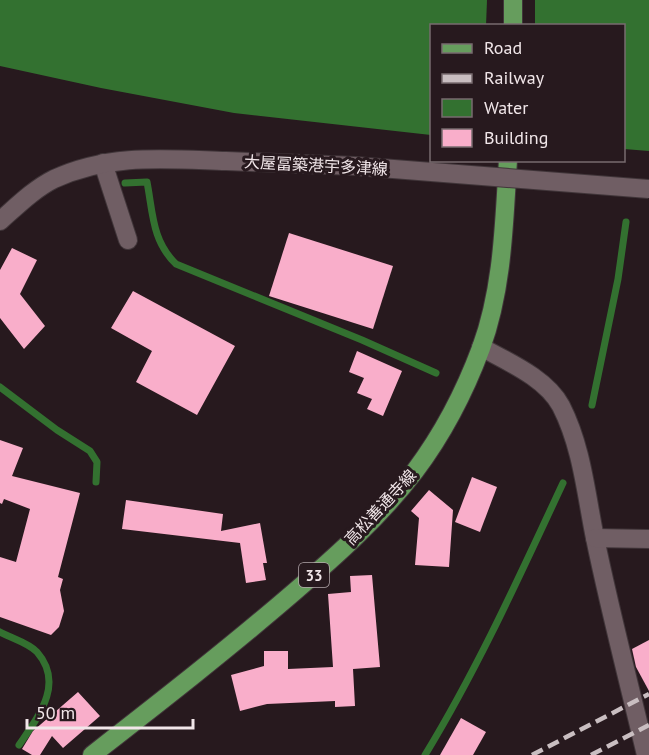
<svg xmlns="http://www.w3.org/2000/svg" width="649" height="755" font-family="'PT Sans','Noto Sans JP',sans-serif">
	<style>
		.water { fill: #337130 }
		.pier { fill: #27191e }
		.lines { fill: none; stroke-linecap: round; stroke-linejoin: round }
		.stream { stroke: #337130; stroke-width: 7 }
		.building { fill: #f9aeca }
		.street-casing { stroke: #41363a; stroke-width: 20 }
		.secondary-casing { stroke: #41363a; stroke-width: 20 }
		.primary-casing { stroke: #41363a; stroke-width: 20 }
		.street { stroke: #705e64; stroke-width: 18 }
		.secondary { stroke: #705e64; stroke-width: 18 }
		.primary { stroke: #669d5d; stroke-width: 18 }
		.rail { stroke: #c9bec1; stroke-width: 4.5; stroke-dasharray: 12 6; stroke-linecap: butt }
		.secondary-bridge-casing { stroke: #41363a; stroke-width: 20; stroke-linecap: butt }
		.secondary-bridge { stroke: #705e64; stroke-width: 18 }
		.labels { text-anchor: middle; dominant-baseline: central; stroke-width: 6; stroke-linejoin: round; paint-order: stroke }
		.shield { fill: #27191e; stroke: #b4a8ac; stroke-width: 1.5 }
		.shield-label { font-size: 15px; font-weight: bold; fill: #f1e6e9 }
		.street-label { font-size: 16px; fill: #f1e6e9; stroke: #27191e }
	</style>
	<rect width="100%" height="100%" fill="#27191e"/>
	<polygon class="water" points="0,0 649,0 649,151 624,149 624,26 432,26 431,135 234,113 101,88 0,66"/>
	<polygon class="pier" points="487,0 535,0 535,25 486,26"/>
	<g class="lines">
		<g class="stream">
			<path d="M125,183L147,182C153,213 152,241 176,264L362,340L436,373"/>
			<polyline points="0,387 57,430 90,451 97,462 96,482"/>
			<polyline points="592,405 618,279 626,222"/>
			<path d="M0,632C11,638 29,643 37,652C65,684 38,717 19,745"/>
			<path d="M425,755C478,668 520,575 563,483"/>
		</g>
	</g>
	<g class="building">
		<polygon points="289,233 393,266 373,329 269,296"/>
		<polygon points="12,248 37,260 20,294 45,326 24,349 0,318 0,270"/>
		<polygon points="133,291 235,346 197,415 136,382 152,351 111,328"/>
		<polygon points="357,351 402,371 383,416 367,409 372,399 357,393 364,378 349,372"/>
		<polygon points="0,440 23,448 12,476 80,493 58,577 63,579 60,590 64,611 59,627 51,635 0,617 0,557 16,562 30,509 4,499 2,504 0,503"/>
		<polygon points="472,477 497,487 480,532 455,522"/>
		<polygon points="429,490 453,510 449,567 415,565 419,518 411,511"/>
		<polygon points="126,500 223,514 221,531 260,523 267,563 263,563 266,580 246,583 240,543 122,529"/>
		<polygon points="372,575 380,667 353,669 355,706 335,707 335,701 267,704 240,711 231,675 264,666 264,651 288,651 288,669 333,667 328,594 351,592 350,576"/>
		<polygon points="649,640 649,691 636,667 632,649"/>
		<polygon points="78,692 100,716 63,748 52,736 40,755 32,755 22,749 33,731"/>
		<polygon points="461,718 486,732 473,755 440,755"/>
	</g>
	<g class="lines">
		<g class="street-casing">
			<g id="street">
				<polyline points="103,163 128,240"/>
				<path d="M481,347C508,362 546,378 561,406C582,447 586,494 595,538C610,611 629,683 646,755"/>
				<polyline points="595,538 649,539"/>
			</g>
		</g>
		<g class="secondary-casing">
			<path id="secondary" d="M0,221C17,206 34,189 54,179C110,153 166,159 226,161C269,163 312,164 355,166"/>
		</g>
		<g class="primary-casing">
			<g id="primary">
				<polyline points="513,26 513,0"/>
				<path d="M92,755C160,702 228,649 293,593C336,556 380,517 415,471C442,435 465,391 481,348C503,288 504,223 508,160"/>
			</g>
		</g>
		<use href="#street" class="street"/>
		<use href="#secondary" class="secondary"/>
		<use href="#primary" class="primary"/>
		<g class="rail">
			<polyline points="532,755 649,694"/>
			<polyline points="591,755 649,725"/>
		</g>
		<g class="secondary-bridge-casing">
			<polyline id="secondary-bridge" points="355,166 649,189"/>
		</g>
		<use href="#secondary-bridge" class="secondary-bridge"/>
	</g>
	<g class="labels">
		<rect class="shield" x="299" y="563" width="30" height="24" rx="4.5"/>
		<g class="shield-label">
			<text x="314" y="575">33</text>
		</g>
		<g class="street-label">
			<text transform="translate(316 165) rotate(3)">大屋冨築港宇多津線</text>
			<text transform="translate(380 507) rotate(-47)">高松善通寺線</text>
		</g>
	</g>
	<rect x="430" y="24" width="195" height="138" fill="#27191e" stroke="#786b6f" stroke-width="1.5"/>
	<rect x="442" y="44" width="30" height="9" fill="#669d5d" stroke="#786b6f" stroke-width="1.5"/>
	<text x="484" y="54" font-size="18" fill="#f1e6e9">Road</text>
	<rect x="442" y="74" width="30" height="9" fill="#c9bec1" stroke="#786b6f" stroke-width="1.5"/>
	<text x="484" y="84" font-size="18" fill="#f1e6e9">Railway</text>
	<rect x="442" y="99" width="30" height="18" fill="#337130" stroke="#786b6f" stroke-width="1.5"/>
	<text x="484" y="114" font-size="18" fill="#f1e6e9">Water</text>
	<rect x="442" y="129" width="30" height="18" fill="#f9aeca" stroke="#786b6f" stroke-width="1.5"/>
	<text x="484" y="144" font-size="18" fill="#f1e6e9">Building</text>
	<path d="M27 719v9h166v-9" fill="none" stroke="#f1e6e9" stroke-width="3"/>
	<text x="36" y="719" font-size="18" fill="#f1e6e9" stroke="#27191e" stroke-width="4.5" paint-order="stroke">50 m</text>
</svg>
